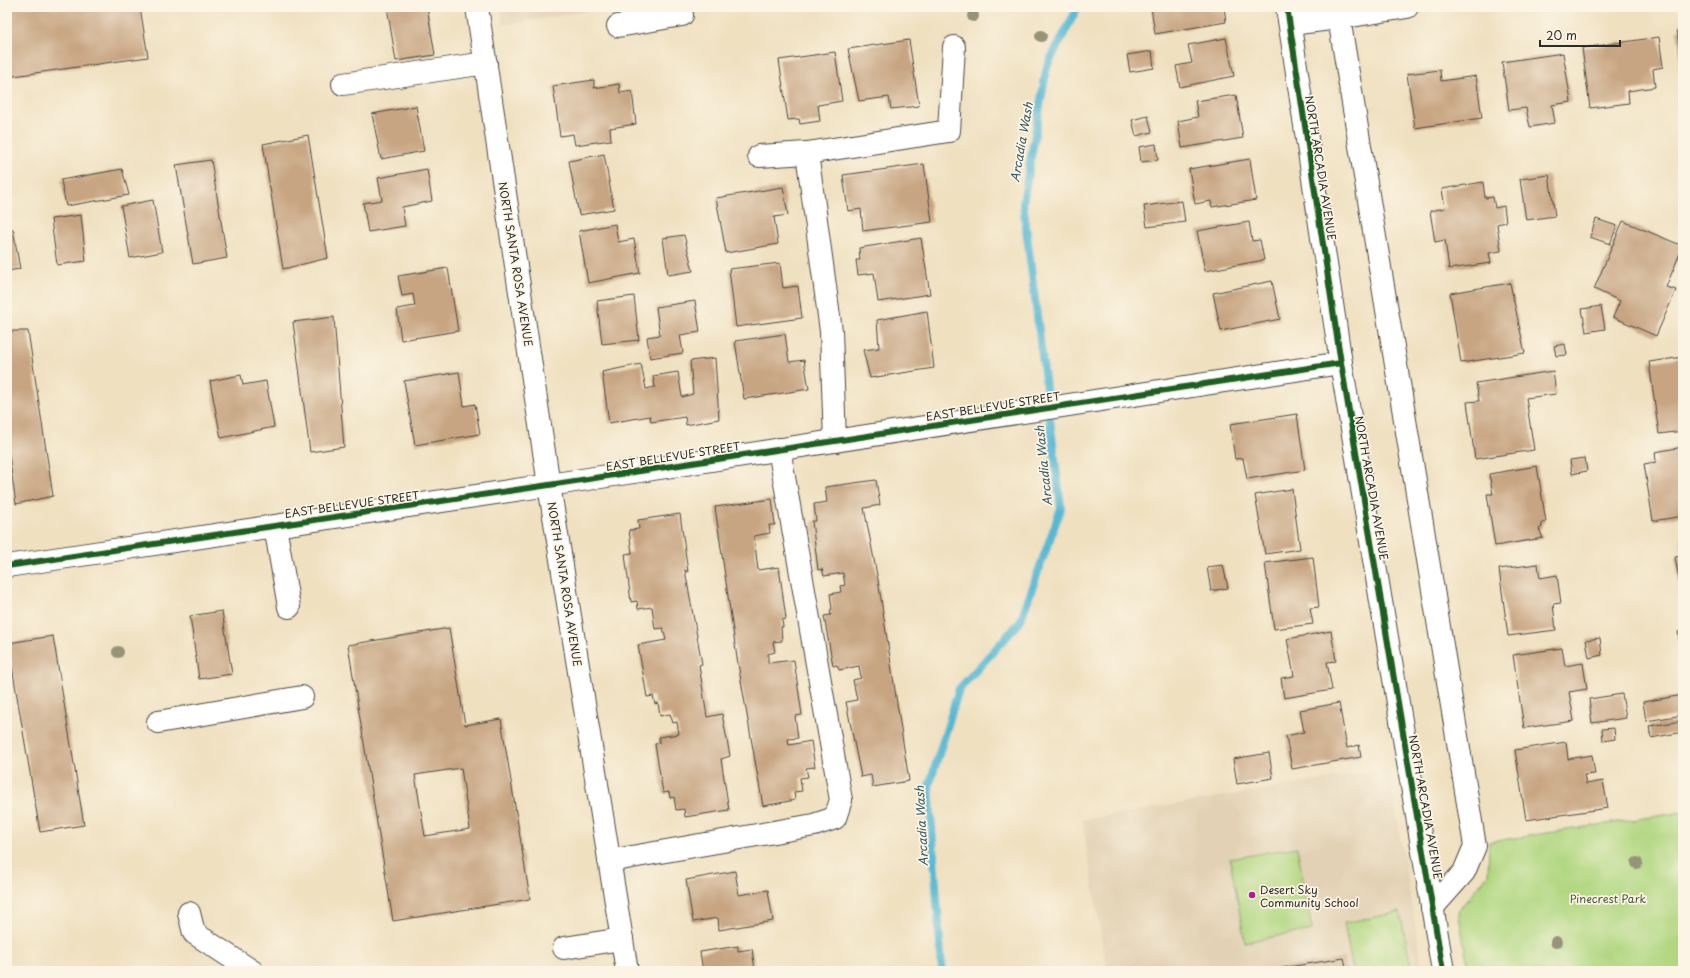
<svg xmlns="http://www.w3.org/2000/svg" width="1690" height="978" font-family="'Playpen Sans',sans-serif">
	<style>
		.built { fill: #e2d1b4 }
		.green { fill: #b1d781; stroke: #6e8156 }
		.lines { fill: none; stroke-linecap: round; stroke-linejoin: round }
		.stream { stroke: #55b8d4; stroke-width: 8 }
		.building { fill: #c7a582; fill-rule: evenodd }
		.minor-casing { stroke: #484641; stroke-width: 24 }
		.minor { stroke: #fff; stroke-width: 22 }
		.cycleway-casing { stroke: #fcf5e5; stroke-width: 8 }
		.cycleway { stroke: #1b5e20; stroke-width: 6 }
		.tree { fill: #95947a }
		.poi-dot { fill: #b5179e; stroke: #fcf5e5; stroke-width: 1.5 }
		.labels { text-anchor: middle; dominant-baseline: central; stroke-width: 3.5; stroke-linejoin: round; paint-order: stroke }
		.street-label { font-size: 11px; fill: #2b2b2b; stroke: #fcf5e5 }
		.poi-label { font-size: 11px; fill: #2b2b2b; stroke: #fcf5e5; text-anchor: start }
		.park-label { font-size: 11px; fill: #4c5640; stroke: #fcf5e5 }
		.water-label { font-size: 12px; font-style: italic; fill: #3a5c66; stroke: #fcf5e5 }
	</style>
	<rect width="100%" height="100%" fill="#fcf5e5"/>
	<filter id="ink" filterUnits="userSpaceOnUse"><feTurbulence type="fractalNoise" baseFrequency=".025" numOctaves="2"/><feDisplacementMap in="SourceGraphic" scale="8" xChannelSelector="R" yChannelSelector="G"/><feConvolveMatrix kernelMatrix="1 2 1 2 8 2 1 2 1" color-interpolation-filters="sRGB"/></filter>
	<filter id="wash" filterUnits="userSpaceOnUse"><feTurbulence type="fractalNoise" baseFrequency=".012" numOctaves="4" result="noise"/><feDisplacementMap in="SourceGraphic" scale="16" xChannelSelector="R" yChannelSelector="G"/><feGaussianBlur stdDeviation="0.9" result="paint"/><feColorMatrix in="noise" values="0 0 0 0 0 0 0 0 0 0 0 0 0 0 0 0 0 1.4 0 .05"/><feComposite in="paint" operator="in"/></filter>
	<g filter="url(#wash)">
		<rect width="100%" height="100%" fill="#efe0c0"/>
		<g class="built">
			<polygon points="500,7 614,7 503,25"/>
			<polygon points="1389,769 1423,971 1107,971 1082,820"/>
		</g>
		<g class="green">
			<polygon points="1683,812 1683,971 1469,971 1458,911 1488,875 1489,842"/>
			<polygon points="1297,847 1312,930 1245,942 1230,859"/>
			<polygon points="1400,912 1412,971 1353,971 1344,923"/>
		</g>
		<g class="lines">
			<polyline class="stream" points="942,971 929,786 959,689 1020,622 1061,508 1023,203 1047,66 1078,7"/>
		</g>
		<g id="blocks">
			<g class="building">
				<polygon points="7,7 140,7 148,57 7,77"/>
				<polygon points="387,7 427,7 435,55 396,61"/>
				<polygon points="1151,7 1224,7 1226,22 1155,34"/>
				<polygon points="1683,29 1683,64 1682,64 1677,30"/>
				<polygon points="1659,37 1663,67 1653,69 1655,87 1628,91 1629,103 1590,108 1582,48"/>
				<polygon points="1226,38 1234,76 1180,87 1176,66 1192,63 1188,45"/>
				<polygon points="909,40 919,106 891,109 889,97 859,101 848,49"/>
				<polygon points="1152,51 1154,68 1130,72 1127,55"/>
				<polygon points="835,52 842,101 818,105 820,121 800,124 799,119 788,120 779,60"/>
				<polygon points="1563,53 1571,102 1552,105 1555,123 1530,127 1526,108 1509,110 1502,62"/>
				<polygon points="1440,70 1441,81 1476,76 1482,118 1415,128 1407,74"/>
				<polygon points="594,80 594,88 619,84 620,93 632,91 636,124 610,128 611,140 575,145 573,134 560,136 553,86"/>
				<polygon points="1236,95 1243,138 1182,148 1178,121 1198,117 1195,101"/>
				<polygon points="416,106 424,151 381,159 372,114"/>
				<polygon points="1148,116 1152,132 1136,136 1132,120"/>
				<polygon points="308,135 328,258 283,269 263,144"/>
				<polygon points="1156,144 1158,160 1141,162 1139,147"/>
				<polygon points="604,154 614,209 579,215 569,161"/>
				<polygon points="1250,159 1256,200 1212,207 1211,201 1195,204 1189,169"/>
				<polygon points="211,160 227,258 193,264 176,165"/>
				<polygon points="924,164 932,222 863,231 861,209 848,211 843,175"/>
				<polygon points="122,169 129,195 66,206 61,180"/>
				<polygon points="427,169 432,201 402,207 405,226 368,232 363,203 382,200 378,178"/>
				<polygon points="1549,175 1555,216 1526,220 1520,179"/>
				<polygon points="1483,182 1485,198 1493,197 1495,208 1504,206 1506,222 1497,224 1501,251 1489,253 1491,263 1449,269 1445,240 1435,242 1430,211 1445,208 1442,189"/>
				<polygon points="783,187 788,215 774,217 778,244 726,253 716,198"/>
				<polygon points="153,200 162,252 130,258 121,206"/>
				<polygon points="1182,201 1185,222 1147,227 1144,206"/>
				<polygon points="81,215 86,261 57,265 51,219"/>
				<polygon points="1596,219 1617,226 1610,244 1590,237"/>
				<polygon points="1623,221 1683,246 1666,287 1676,290 1656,336 1613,317 1620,301 1594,289"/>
				<polygon points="1249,222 1252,241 1260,240 1264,260 1205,271 1197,231"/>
				<polygon points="615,224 618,242 634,239 640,273 588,283 579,231"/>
				<polygon points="13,229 20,269 7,271 7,230"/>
				<polygon points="684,235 693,271 668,275 663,238"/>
				<polygon points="921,238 930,294 878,302 874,273 858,275 856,260 860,260 859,248"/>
				<polygon points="780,263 783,288 798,286 802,318 736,327 729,269"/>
				<polygon points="448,268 458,331 401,340 397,309 415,306 413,294 402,296 398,276"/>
				<polygon points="1272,281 1280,319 1221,331 1213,293"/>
				<polygon points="1510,283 1525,353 1461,363 1450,293"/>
				<polygon points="634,296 639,340 602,344 597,301"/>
				<polygon points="695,301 700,332 680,335 683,353 650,358 647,337 660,335 656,307"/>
				<polygon points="1601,306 1605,329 1586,332 1582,309"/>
				<polygon points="927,311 934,368 870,378 863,350 879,348 877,320"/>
				<polygon points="334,317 344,447 310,452 293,322"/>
				<polygon points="7,331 28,331 53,496 16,504 7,441"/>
				<polygon points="785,334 789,362 804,360 809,389 744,399 735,341"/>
				<polygon points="1565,344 1567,355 1556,356 1554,346"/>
				<polygon points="1683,357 1683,431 1659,434 1649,362"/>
				<polygon points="715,358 719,419 686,425 685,417 651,422 650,416 609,423 602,372 641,364 646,389 655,387 653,376 678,372 682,397 693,394 690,361"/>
				<polygon points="1553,371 1556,394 1526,398 1534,450 1475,459 1467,402 1479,401 1476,383"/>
				<polygon points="459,372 464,406 475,404 480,434 415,445 404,381"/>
				<polygon points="241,375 243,385 266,381 274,427 221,438 210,381"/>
				<polygon points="1297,414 1305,470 1247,479 1243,458 1235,459 1230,424"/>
				<polygon points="1683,447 1683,516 1653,521 1644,464 1656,462 1655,452"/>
				<polygon points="1585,458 1587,471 1572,474 1570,460"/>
				<polygon points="1537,466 1546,522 1542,523 1542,527 1539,529 1543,538 1495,546 1487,494 1493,494 1489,474"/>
				<polygon points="876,480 880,505 864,508 878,580 909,781 873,787 871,775 861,777 846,702 857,700 853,680 861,678 859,666 839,670 837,665 833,666 824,616 831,615 830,610 832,609 830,594 841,592 840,586 845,585 843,573 824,576 822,569 818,570 812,521 816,521 814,504 827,502 825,487"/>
				<polygon points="1292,489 1300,549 1265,554 1255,495"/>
				<polygon points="772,499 775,525 769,525 770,533 754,536 758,570 779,567 786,619 782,620 783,627 781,627 782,641 773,642 775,652 768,654 768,663 794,660 802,715 795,716 798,738 788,739 789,745 811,741 815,767 806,768 808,777 800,778 802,791 794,792 795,800 763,806 737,658 715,507"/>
				<polygon points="680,514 688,572 685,570 702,664 699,665 707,717 722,714 730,756 721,759 729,810 685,817 684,809 676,810 674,797 670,798 669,792 663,793 655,744 659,743 659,737 679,734 677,722 673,723 670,714 660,716 658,703 655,704 653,696 647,697 638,645 666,640 663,628 655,629 652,607 638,609 637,601 631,602 625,554 632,553 629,530 639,529 638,520"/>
				<polygon points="1683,539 1683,553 1682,553 1680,540"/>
				<polygon points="1683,556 1683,596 1682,596 1675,557"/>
				<polygon points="1313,557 1319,607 1310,608 1313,624 1274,629 1265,563"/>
				<polygon points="1538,564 1540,578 1557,575 1561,603 1553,604 1556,630 1508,636 1499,569"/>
				<polygon points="1223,565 1228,588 1211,591 1207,567"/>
				<polygon points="222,611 232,674 199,679 190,616"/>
				<path d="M449,628L465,725L501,719L530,899L393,921L348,645ZM461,768L470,829L425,836L415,775Z"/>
				<polygon points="1331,631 1336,661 1327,662 1332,690 1284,698 1281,678 1294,676 1287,639"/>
				<polygon points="1683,631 1683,660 1682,660 1678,632"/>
				<polygon points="53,636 84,825 40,832 8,643"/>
				<polygon points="1600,638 1602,655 1589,658 1586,640"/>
				<polygon points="1562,648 1565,666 1583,663 1587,689 1569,692 1574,721 1524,728 1513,655"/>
				<polygon points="1622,694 1626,718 1592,723 1589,699"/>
				<polygon points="1683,695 1683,715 1646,721 1643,702"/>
				<polygon points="1339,703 1347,748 1359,745 1361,757 1292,769 1286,736 1304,732 1300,710"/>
				<polygon points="1683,721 1683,732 1651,738 1649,726"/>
				<polygon points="1614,728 1615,739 1603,741 1602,729"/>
				<polygon points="1566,742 1568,759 1592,755 1595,774 1584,775 1586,784 1603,781 1608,808 1526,820 1515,750"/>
				<polygon points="1269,753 1273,778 1237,784 1233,759"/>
				<polygon points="735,871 739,895 768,890 773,921 719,930 718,918 693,922 686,880"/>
				<polygon points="738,946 738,951 752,949 755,971 703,971 700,952"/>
				<polygon points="1344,958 1347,971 1270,971 1270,970"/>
			</g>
		</g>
	</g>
	<g filter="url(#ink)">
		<use href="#blocks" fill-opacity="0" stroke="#484641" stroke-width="1"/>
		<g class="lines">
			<g class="minor-casing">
				<g id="minor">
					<polyline points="477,7 549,485 627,971"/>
					<polyline points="1287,7 1341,363 1443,971"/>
					<polyline points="1339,18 1475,846 1464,872 1432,908"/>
					<polyline points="1290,24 1339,18 1407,7"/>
					<polyline points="618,26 682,15"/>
					<polyline points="343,84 486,63"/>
					<polyline points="759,156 807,153"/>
					<polyline points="835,441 831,331 807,153 949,131 954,47"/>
					<polyline points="275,526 289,607"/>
					<polyline points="7,566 549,485 1341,363"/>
					<polyline points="158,722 302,697"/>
					<polyline points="609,861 814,825 835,818 841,800 779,449"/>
					<polyline points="189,913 194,933 252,971"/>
					<polyline points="564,948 622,939"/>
				</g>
			</g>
			<use href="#minor" class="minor"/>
			<g class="cycleway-casing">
				<g id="cycleway">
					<polyline points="1287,7 1341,363 1443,971"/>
					<polyline points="7,566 549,485 1341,363"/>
				</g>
			</g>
			<use href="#cycleway" class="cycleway"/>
		</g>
		<g class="tree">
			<circle cx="973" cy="16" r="6"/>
			<circle cx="1041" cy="36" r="6"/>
			<circle cx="118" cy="652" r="6"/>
			<circle cx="1637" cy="863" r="6"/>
			<circle cx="1556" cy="942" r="6"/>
		</g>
	</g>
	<circle class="poi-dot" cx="1252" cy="895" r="4"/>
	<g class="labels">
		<g class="street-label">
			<text transform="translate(1321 168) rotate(81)">NORTH ARCADIA AVENUE</text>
			<text transform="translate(516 264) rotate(81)">NORTH SANTA ROSA AVENUE</text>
			<text transform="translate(993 406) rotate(-9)">EAST BELLEVUE STREET</text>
			<text transform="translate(673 456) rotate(-9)">EAST BELLEVUE STREET</text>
			<text transform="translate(1372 488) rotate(80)">NORTH ARCADIA AVENUE</text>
			<text transform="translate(352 504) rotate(-8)">EAST BELLEVUE STREET</text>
			<text transform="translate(565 584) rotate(81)">NORTH SANTA ROSA AVENUE</text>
			<text transform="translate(1426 807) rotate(80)">NORTH ARCADIA AVENUE</text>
		</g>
		<g class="poi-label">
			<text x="1260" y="889">Desert Sky<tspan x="1260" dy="13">Community School</tspan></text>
		</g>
		<g class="park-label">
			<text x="1608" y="898">Pinecrest Park</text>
		</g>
		<g class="water-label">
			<text transform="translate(1021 142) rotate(-80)">Arcadia Wash</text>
			<text transform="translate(1043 466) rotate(-96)">Arcadia Wash</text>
			<text transform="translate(921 826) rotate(-93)">Arcadia Wash</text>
		</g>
	</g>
	<rect width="1690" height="978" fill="none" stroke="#fcf5e5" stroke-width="24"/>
	<path d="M1540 40v6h80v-6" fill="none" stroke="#2b2b2b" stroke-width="2"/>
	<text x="1546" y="40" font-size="12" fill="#2b2b2b" stroke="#fcf5e5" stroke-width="3" paint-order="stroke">20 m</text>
</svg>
